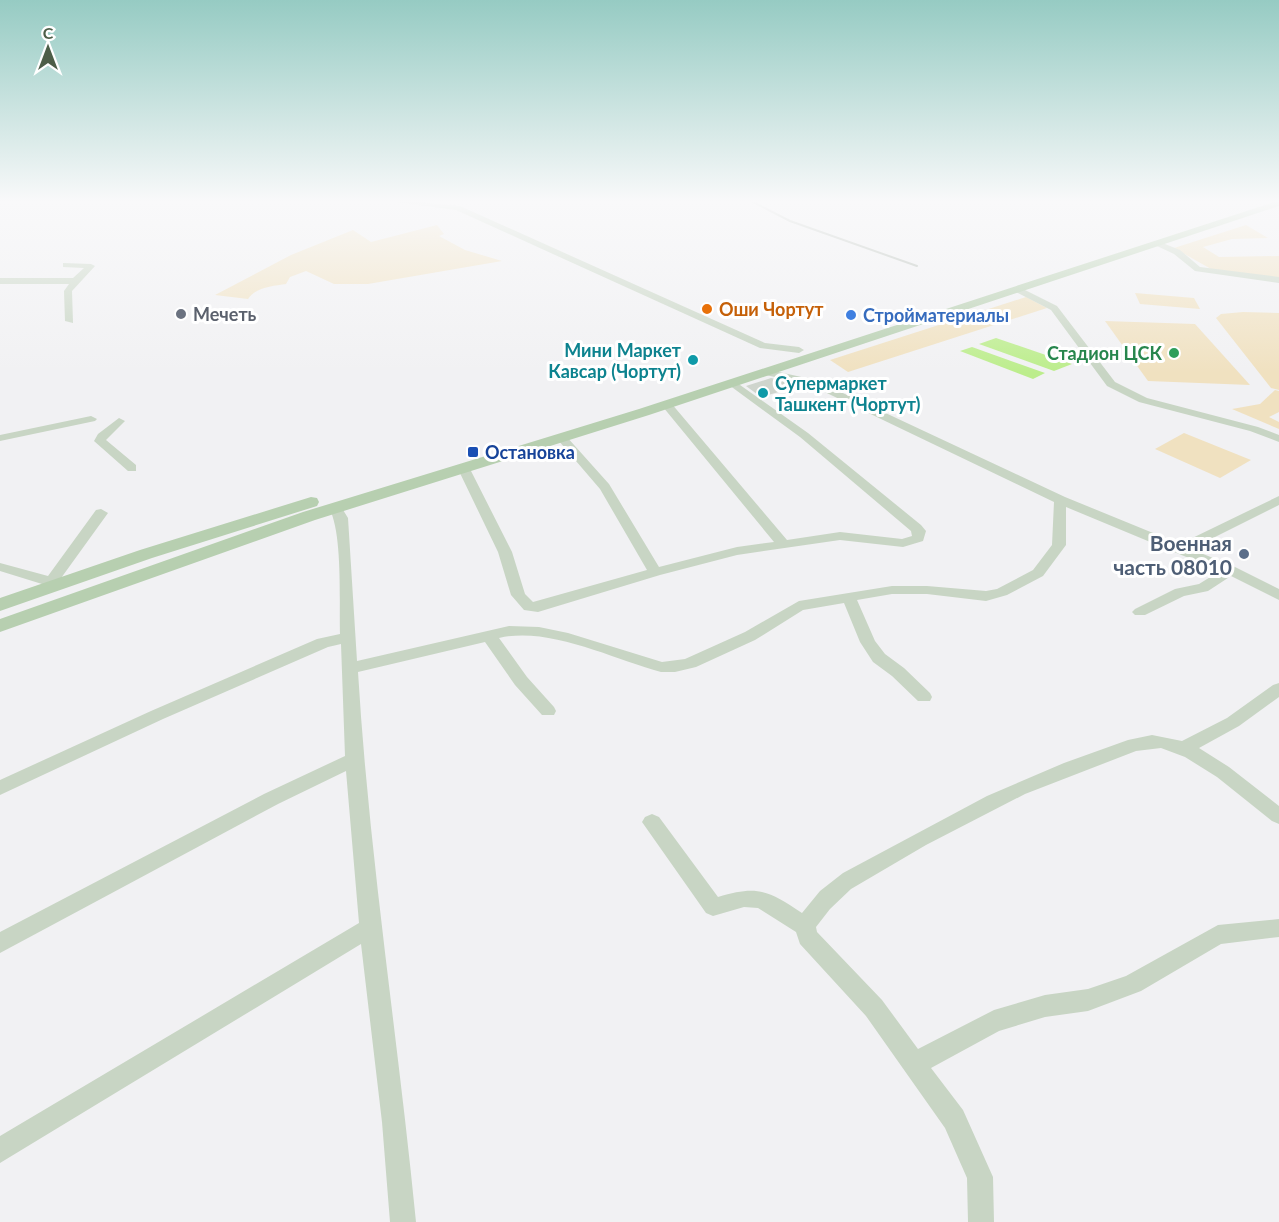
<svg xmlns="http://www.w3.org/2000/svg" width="1279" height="1222" font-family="Lato,sans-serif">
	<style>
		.green { fill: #f0e1c0 }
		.water { fill: #bced8c }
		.building { fill: #cfd5cd }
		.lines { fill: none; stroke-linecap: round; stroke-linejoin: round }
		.minor { fill: #c8d5c4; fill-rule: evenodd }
		.major { fill: #b7cfb0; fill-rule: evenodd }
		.rail { stroke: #b3bbb3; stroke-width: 2 }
		.food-dot { fill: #e8710a; stroke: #fff; stroke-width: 2 }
		.worship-dot { fill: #6b7280; stroke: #fff; stroke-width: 2 }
		.shop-dot { fill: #3f7fe0; stroke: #fff; stroke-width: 2 }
		.leisure-dot { fill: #2e9e5b; stroke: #fff; stroke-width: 2 }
		.culture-dot { fill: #0f9aa8; stroke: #fff; stroke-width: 2 }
		.transit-dot { fill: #1a4fb4; stroke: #fff; stroke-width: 2 }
		.service-dot { fill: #5c6f8a; stroke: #fff; stroke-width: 2 }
		.labels { text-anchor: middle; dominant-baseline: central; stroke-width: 6; stroke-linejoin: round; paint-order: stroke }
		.far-food-label { font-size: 18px; font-weight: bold; fill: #c56008; stroke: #fff; text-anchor: start }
		.far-worship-label { font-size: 18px; font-weight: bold; fill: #5b616d; stroke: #fff; text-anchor: start }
		.far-shop-label { font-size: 18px; font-weight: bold; fill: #366cbe; stroke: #fff; text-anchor: start }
		.far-culture-label { font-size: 18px; font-weight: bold; fill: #0d838f; stroke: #fff; text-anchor: end }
		.far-leisure-label { font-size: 18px; font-weight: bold; fill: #27864d; stroke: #fff; text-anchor: end }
		.far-transit-label { font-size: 18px; font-weight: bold; fill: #164399; stroke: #fff; text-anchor: start }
		.service-label { font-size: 21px; font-weight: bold; fill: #4e5e75; stroke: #fff; text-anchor: end }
	</style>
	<rect width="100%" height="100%" fill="#f1f1f3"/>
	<g class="green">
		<path d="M437,225L444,234L439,236L465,250L502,261L368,284H334L306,271L290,277L286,284C273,286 256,287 248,299L215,295L291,255L353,230L371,242Z"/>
		<polygon points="1246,225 1268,238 1232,239 1203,247 1219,257 1279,256 1279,278 1211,269 1174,248"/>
		<polygon points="1135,293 1194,298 1200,309 1140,304"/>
		<polygon points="1026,297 1047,308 848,372 830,360"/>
		<polygon points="1243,312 1279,313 1279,390 1271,388 1216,318 1221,314"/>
		<polygon points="1105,321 1195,324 1250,385 1148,381"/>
		<polygon points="1275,390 1279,391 1279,412 1269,417 1279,422 1279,429 1232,409 1260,404"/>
		<polygon points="1184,433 1251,460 1220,478 1155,449"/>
	</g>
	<g class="water">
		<polygon points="996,338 1072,364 1054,371 979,344"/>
		<polygon points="972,347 1045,373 1033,379 960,351"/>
	</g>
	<polygon class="building" points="771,378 784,381 800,386 761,397 746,386"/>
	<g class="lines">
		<g class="minor">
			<polygon points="396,202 417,202 460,206 765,343 799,347 804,350 799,353 760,348 456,210"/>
			<polygon points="1160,242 1180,250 1200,267 1279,277 1279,283 1195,271 1174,254 1157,246 1157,242"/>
			<polygon points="63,263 91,264 95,266 72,291 73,323 65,321 64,291 69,284 0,284 0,278 73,278 84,268 63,267"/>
			<polygon points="1019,287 1057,306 1115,382 1147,398 1258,427 1279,435 1279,442 1250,431 1139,402 1107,386 1051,310 1016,292 1015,290"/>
			<path d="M765,369L815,380L1065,497L1180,544L1279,496V505L1191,549L1235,567L1279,589V600L1231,576L1208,591L1184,596L1145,615H1135L1132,612L1135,609L1175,589L1199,584L1220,571L1066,507V545L1043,576L1007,595L986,601L927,594H892L857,600L875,641L885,654L904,668L930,693L932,697L930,701H918L892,676L873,662L860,642L844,603L803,610L755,640L696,667L675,672H661C613,659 549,626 499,638L527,677L554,707L556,711L554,715H542L515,685L485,642L358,672C369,856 398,1038 416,1222H390L382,1122L361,944L0,1163V1136L359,923L346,771L278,804L0,953V932L264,794L345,756L341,644L328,647L163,719L0,795V780L151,711L317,639L340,634C339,603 343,533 329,508L330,505H340L348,518L357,661L509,626L539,627L568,633L662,662L685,659L745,632L799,601L892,586H927L986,591L997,589L1033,570L1052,545L1054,502L808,384L761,374V370Z"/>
			<polygon points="733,380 808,433 921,525 926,531 923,541 903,547 840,540 737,555 660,575 538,612 524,610 511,595 498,552 458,469 460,466 468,466 470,469 512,552 525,594 533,602 647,570 600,489 558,440 558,436 566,436 609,484 659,567 737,547 774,542 663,407 662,405 667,402 671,403 787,540 840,532 902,539 912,536 911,531 800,437 729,385 728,383"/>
			<polygon points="91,416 97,419 95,421 0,441 0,435"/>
			<polygon points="119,418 125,421 106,440 136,465 136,471 128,471 94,441 98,434"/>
			<polygon points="101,509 108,513 51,592 41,592 39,589 42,584 0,571 0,563 48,576 96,510"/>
			<path d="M1279,683V697L1239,726L1199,748L1229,767L1279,806V824L1272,821L1217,777L1185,757L1161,748L1136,751L1025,794L926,845L851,889L830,909L816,927L817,932L882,1000L918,1049L994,1010L1045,995L1088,989L1126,976L1218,925L1279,919V937L1221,944L1141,991L1088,1011L1045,1017L999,1031L931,1068L963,1110L993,1177L994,1222H968L967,1178L945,1128L866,1016L800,944L796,932L758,908L744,907L713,916L706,913L642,822L645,817L652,814L659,817L718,897C757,885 768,890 802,913L820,891L843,873L987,796L1064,763L1128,740L1152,735L1182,741L1227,718L1273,685Z"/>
		</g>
		<g class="major">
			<polygon points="1274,202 1279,202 1279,206 649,415 315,520 0,632 0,619 303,512 639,409"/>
			<polygon points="311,497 317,498 319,502 317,506 152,558 0,611 0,598 140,550"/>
		</g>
		<polyline class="rail" points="753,202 790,221 917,266"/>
	</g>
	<linearGradient id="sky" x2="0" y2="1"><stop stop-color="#96cbc3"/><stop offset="0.54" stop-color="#f9f9fa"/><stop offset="1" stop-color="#f9f9fa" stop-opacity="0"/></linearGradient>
	<rect width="1279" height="373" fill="url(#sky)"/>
	<circle class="food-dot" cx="707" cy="309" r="6"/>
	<circle class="worship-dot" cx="181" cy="314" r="6"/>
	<circle class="shop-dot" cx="851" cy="315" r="6"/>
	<circle class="leisure-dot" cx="1174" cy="353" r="6"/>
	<g class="culture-dot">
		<circle cx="693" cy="360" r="6"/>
		<circle cx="763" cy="393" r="6"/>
	</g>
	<rect class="transit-dot" x="467" y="446" width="12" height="12" rx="3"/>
	<circle class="service-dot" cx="1244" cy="554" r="6"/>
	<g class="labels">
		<g class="far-food-label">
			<text x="719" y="309">Оши Чортут</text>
		</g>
		<g class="far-worship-label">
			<text x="193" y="314">Мечеть</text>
		</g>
		<g class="far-shop-label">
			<text x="863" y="315">Стройматериалы</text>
		</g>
		<g class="far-culture-label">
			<text x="681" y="350">Мини Маркет<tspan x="681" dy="21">Кавсар (Чортут)</tspan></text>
			<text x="775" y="383" text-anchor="start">Супермаркет<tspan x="775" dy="21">Ташкент (Чортут)</tspan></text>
		</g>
		<g class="far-leisure-label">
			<text x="1162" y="353">Стадион ЦСК</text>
		</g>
		<g class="far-transit-label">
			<text x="485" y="452">Остановка</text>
		</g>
		<g class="service-label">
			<text x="1232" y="542">Военная<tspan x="1232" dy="24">часть 08010</tspan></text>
		</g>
	</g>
	<g transform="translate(48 48)" stroke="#ffffff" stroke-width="4.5" paint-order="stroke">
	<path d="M0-4.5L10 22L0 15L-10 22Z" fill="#4d5e48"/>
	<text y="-9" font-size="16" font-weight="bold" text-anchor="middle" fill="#4d5e48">С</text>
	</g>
</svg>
